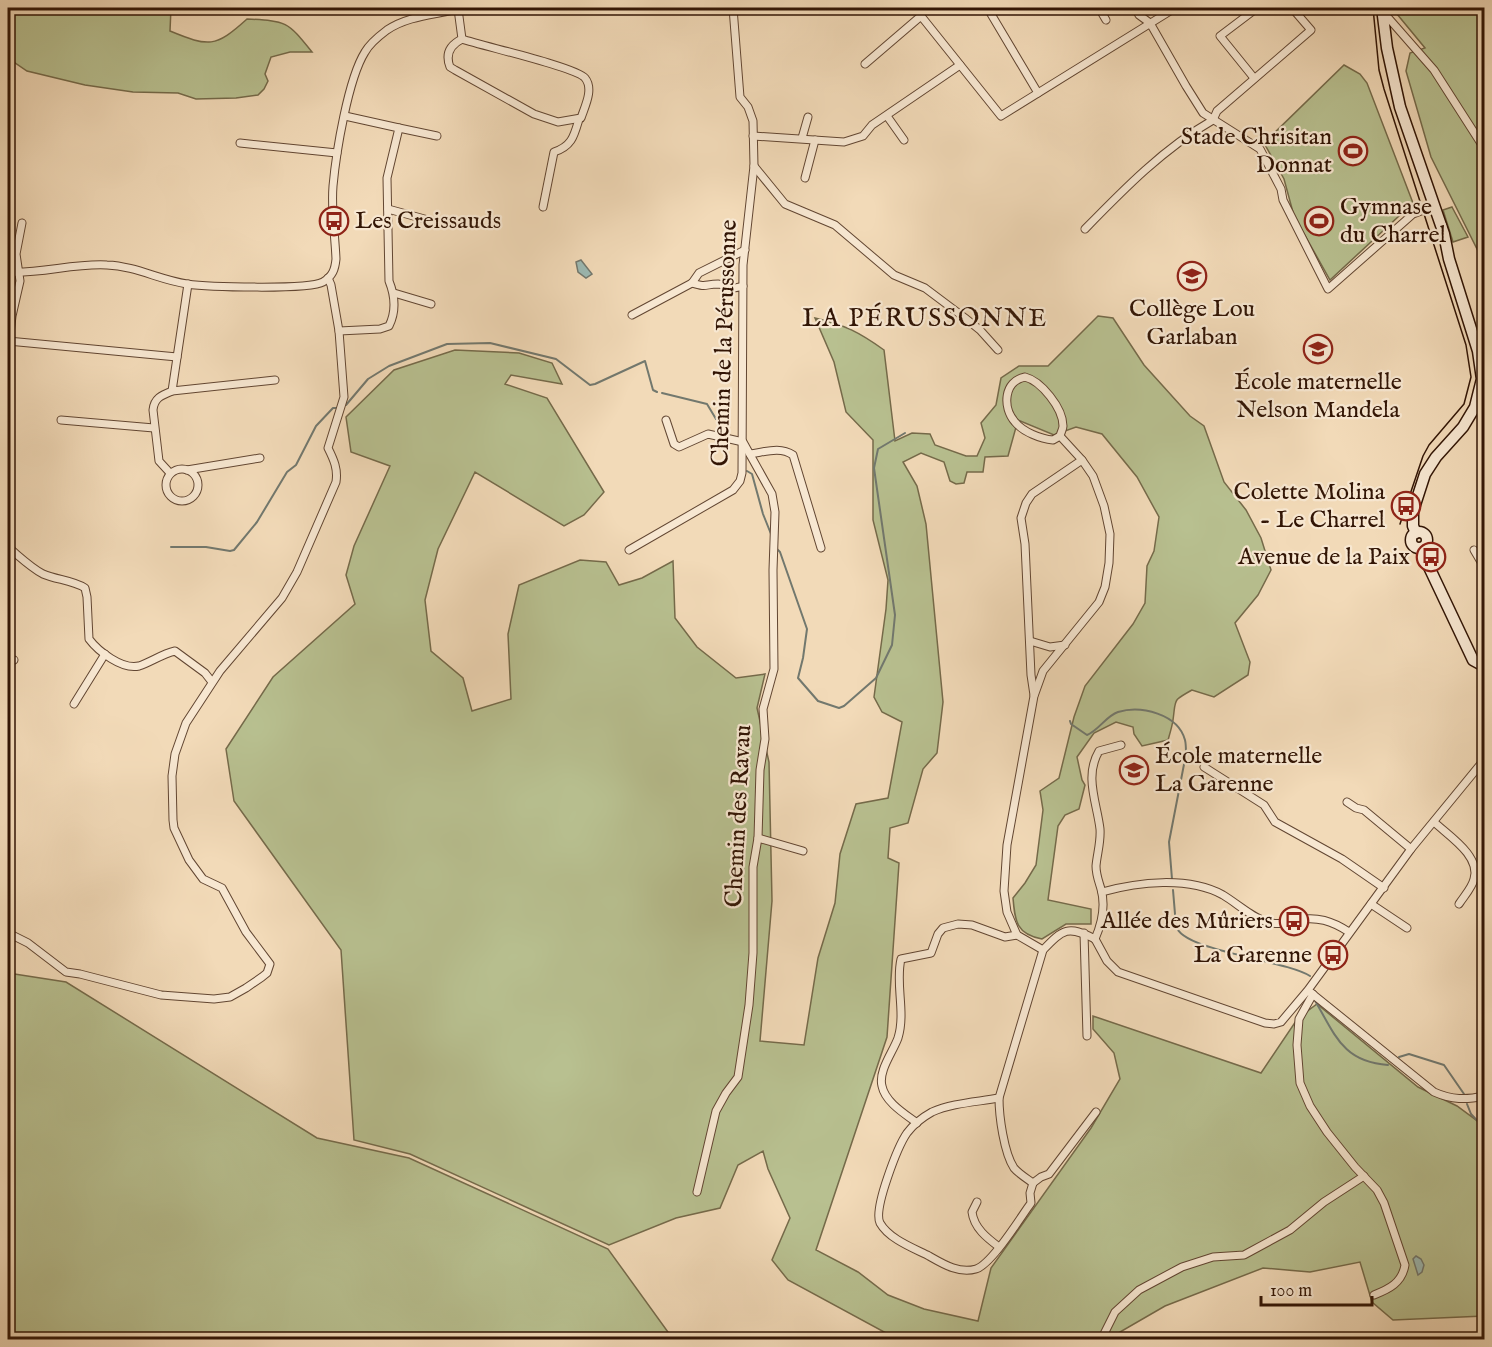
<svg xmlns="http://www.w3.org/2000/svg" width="1492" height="1347" font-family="'IM FELL English',serif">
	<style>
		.green { fill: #b8c090; stroke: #756a4a; stroke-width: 1.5 }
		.water { fill: #9cbab4; stroke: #72786e; stroke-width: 1.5 }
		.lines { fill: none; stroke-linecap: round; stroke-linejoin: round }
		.stream { stroke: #72786e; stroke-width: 2 }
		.street-casing { stroke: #624632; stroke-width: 9 }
		.secondary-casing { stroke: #321505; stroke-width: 13 }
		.street { stroke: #f7e7d1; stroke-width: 7 }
		.secondary { stroke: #f7e7d1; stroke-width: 10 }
		.tram { stroke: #321505; stroke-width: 1.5 }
		.labels { text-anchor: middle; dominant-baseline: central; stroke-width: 4.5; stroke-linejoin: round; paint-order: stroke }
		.poi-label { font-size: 24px; fill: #321505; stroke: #f7e7d1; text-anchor: end }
		.street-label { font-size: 24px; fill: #321505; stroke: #f7e7d1 }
		.neighbourhood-label { font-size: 26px; letter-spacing: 1.5px; fill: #321505; stroke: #f7e7d1 }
	</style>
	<rect width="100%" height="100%" fill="#f2dab8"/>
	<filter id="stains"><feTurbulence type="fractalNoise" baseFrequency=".00333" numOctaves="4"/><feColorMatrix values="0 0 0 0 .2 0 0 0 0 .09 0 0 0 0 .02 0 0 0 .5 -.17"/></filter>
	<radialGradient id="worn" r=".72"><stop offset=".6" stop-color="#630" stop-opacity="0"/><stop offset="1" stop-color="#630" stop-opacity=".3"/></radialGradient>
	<g class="green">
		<path d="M8,8H171L170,31C209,47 215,48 247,19C287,21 287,21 312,52H290L271,57L265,74L268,81L264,89L258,95L236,98L196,99L178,93L133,92L85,85L27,71L8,58Z"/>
		<polygon points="1392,8 1479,8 1484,13 1484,24 1479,32 1484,36 1484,151 1483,162 1484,165 1484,263 1431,157 1406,71 1410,53 1425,48"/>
		<polygon points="1344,65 1360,74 1367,83 1413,203 1330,280 1294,216 1284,179 1264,143"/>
		<polygon points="1452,207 1468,237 1453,242 1443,210"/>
		<path d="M1098,316L1113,318L1144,365L1190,416L1204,426L1224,482L1246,510L1261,538L1271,570L1258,595L1235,623L1250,662L1248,675L1214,697L1192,690C1172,701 1176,699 1173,720C1172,727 1170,733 1168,740L1142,746L1134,734L1133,727L1116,722L1094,733L1077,757L1082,780L1085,785L1079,809L1065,815L1058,826L1048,900L1091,909V924H1066L1042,939C1016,934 1015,921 1013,898L1025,883L1036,865L1043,810L1040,791L1059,778L1074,717L1085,686L1133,624L1145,603L1147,566L1154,551L1159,517L1137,477L1102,434L1076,427L1054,435L1018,420L1008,456L985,457L983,472H967L964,483L956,484L950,481L944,462L921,453L903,462L917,486L926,524L943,702L937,753L923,769L908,823L890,828L888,858L899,863L887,1037L816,1250L858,1272L888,1295L924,1309L978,1321L991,1268L1091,1128L1120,1079L1114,1053L1093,1029V1016L1261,1073L1298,1018L1317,1004L1418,1087L1457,1106L1484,1126V1316L1393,1320L1372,1302L1360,1262L1310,1272L1263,1268L1165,1306L1108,1339H897L788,1280L772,1260L790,1218L768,1169L763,1151L738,1165L720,1208L676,1218L609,1245L410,1154L354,1140L341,950L234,801L226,749L273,677L355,604L346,575L354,546L390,466L351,452L346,417L394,370L455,350L519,353L552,363L562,384L511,375L505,384L547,398L604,492L584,515L564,526L475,472L438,549L425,600L431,651L463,678L472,711L511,699L508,634L519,585L580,560L606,562L619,585L642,578L673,561L675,618L697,647L736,678L765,674L757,708L769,762L772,901L760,1041L804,1045L818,958L835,903L840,854L856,804L888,798L902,722L882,712L874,697L886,609L888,580L873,520V440L846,412L834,362L815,318C845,325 859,332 884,350L895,441L912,433L930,434L935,445L966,456H977L985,438L981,423L996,405L1001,378L1019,366H1048Z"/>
		<polygon points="8,973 66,982 317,1138 409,1158 608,1249 673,1339 8,1339"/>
	</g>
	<g class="water">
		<polygon points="581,260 592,274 586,278 578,272 576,262"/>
		<polygon points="1416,1256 1421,1259 1424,1265 1422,1272 1418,1275 1413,1259"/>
	</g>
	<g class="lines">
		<g class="stream">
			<polyline points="662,393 707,404 716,419"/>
			<polyline points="344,403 346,405 368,379 389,366 447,344 490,343 556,359 590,385 595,384 645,361 653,390 657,392"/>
			<polyline points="747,471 752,474 763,514 771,534"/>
			<polyline points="171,547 206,547 230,551 234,550 257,522 287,472 296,465 316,426 333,408 338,408"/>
			<polyline points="777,549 780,552 807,629 803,658 798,678 818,701 839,708 844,706 876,678 892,645 895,615 874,468 878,449 905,433"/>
			<path d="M1070,721L1071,724L1087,735C1099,730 1106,716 1118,712C1141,705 1178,714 1185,740C1186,744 1186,750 1186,754L1169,842L1172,879"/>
			<path d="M1173,890L1176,926C1182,951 1285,960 1310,976"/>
			<path d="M1314,999C1335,1034 1342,1062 1388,1065"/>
			<polyline points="1399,1057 1409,1054 1444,1065 1464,1094"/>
			<polyline points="1467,1104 1471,1114 1484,1128"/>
		</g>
		<g class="street-casing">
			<g id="street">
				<polyline points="1099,8 1106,20"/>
				<polyline points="1135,8 1139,15 1150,23 1186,86 1203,113 1260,149 1281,189 1283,200 1328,289 1413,214 1434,206"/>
				<path d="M458,9L462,39C482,46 576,67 585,78C594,89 585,106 581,118L558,122L534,114L455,70L450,67C445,54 450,45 462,39"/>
				<polyline points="1384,13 1434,70 1484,148"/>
				<polyline points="991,14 1038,93"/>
				<polyline points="865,64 921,16 1001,116 1175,8"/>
				<polyline points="1254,78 1220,36 1257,8"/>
				<polyline points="887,116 904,140"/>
				<polyline points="399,128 437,136"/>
				<polyline points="753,136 844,142 863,136 872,125 960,65"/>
				<polyline points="802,138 808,117"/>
				<polyline points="240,143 337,153"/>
				<polyline points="754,166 785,204 835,225 894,275 925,288 965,318 980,330 998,350"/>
				<polyline points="805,178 815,140"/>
				<path d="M543,207L554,152C572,146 574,136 579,119"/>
				<polyline points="388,209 439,223"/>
				<path d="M1085,229C1124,189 1164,148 1213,120L1217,111L1311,30L1292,8"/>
				<path d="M8,272C41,274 74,263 107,265C135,266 160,280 187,284C207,287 309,290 323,282C333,276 335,269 336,259C335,235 331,210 333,186C336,153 348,79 365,52C370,43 379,36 387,30C409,15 437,15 462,8"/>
				<path d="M692,283C707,288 705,284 718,284C731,285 727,291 743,286"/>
				<polyline points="394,293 431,304"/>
				<polyline points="632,315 692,283 699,273 745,250"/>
				<path d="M339,331L380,329L389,326C396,312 395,296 389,281L387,178L399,128L345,116"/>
				<polyline points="8,341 177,357"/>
				<polyline points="8,352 12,316 20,281 16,254 22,223"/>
				<path d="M1025,377C1041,381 1063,408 1063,426C1063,429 1061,432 1060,436L1053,440C1041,439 1023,432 1015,422C1002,407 1004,381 1025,377Z"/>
				<polyline points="172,391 275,380"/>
				<polyline points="61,420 154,428"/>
				<polyline points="666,420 674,444 679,447 708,434 743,442 772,494 775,512 773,570 774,669 763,709 765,739 760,770 758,838 753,867 753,953 749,1005 738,1077 726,1093 716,1111 697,1192"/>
				<path d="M750,454C765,452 780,446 793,455L821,548"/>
				<circle cx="182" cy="485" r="16"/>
				<polyline points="187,470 260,458"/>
				<path d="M170,473L159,461L153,410C154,398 162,395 172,391L188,284"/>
				<path d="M8,547C19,556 30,567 43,574C57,580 72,580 85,588L87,597L89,639C98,651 122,670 139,666C151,662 162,654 175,651L205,673L212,682"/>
				<polyline points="629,550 733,490 740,481 742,473 743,265 754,166 753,121 748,107 740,97 733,8"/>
				<polyline points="1474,550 1484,567"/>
				<polyline points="1030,641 1050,647 1065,645"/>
				<polyline points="8,659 14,660"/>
				<polyline points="1034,695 1031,675 1025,544 1021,518 1026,503 1032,494 1082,460"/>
				<polyline points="74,704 105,654"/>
				<polyline points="1204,767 1264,805 1275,822 1342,859 1384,888"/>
				<polyline points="1347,802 1356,808 1364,810 1411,849"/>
				<path d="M1434,822C1449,836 1481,856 1474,879C1472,888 1464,896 1459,904"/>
				<polyline points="758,838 803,851"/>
				<path d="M1102,892C1138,882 1188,876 1223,895C1238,904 1252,918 1270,923C1279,925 1288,922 1297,920C1317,916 1332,921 1349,932"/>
				<polyline points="1371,904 1407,928"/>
				<path d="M8,933L28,943L66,972L80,974L161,995L214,999L230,997L246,988L262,977L267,973L270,964L246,932L222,888L203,879L189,860L174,828L173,820L172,776L175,754L186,723L220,671L282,598L297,572L336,482C338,469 334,460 328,448L344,397L339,331L331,285L328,278"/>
				<polyline points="1084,933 1087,1036"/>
				<polyline points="1095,939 1107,961 1118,972 1265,1023 1274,1024 1281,1022 1308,990 1411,849 1484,760"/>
				<path d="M1095,939C1102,923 1106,907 1101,889C1099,882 1096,875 1096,866C1097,854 1101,842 1100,829C1097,803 1084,776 1099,751L1121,745"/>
				<polyline points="1043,950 1017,935 1007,912 1004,891 1007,845 1034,696 1043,671 1099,602 1105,587 1109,563 1110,534 1104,506 1093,476 1082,460 1060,436"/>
				<path d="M1310,992L1434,1092C1452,1100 1466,1100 1484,1096"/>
				<path d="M1313,994L1299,1019L1297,1045L1300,1083L1310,1106L1327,1132L1355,1167L1377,1190L1384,1203L1405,1265C1402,1283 1389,1289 1374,1295"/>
				<path d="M999,1098C977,1102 952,1103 932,1112C923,1117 913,1125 907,1133C898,1146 873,1209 880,1223C889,1239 913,1248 929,1256C943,1264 959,1274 976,1269C992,1264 1020,1218 1031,1203L1030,1193L1033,1183"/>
				<path d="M917,1123C905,1114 885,1102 882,1086C878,1071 893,1052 898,1038C906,1012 895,984 901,959L931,953L938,934L943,928L958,924L972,925L1005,937L1017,935"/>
				<path d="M1033,1183C1026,1178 1019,1174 1014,1168C1004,1153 999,1116 999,1098L1043,950C1063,929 1068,925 1095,939"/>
				<polyline points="1033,1183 1041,1177 1049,1174 1096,1112"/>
				<path d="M977,1202L972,1212C974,1228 987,1238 999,1247"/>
				<polyline points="1101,1340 1115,1312 1139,1290 1182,1267 1213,1257 1244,1255 1290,1230 1324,1202 1364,1176"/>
			</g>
		</g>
		<g class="secondary-casing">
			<g id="secondary">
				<polyline points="1382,8 1387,48 1400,107 1444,234 1449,259 1478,351 1482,379 1475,407 1463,427 1436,457 1425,474 1413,511 1413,526 1416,533"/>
				<circle cx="1419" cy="540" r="8"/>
				<polyline points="1420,548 1473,660 1484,666"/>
			</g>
		</g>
		<use href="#street" class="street"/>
		<use href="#secondary" class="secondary"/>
		<polyline class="tram" points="1373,8 1379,70 1384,89 1466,345 1471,377 1464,404 1429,445 1423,456 1400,524"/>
	</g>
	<defs>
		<g id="stadium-ring" transform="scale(1.5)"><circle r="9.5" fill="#f7e7d1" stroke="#8f2418" stroke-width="1.5"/><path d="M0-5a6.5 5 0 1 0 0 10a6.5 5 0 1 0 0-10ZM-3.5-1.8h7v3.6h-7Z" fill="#8f2418"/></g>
		<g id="bus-ring" transform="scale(1.5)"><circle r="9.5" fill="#f7e7d1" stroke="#8f2418" stroke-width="1.5"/><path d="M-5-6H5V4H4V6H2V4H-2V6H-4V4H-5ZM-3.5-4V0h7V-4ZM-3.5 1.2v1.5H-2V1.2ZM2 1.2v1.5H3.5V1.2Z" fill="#8f2418"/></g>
		<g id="school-ring" transform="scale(1.5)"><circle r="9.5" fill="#f7e7d1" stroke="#8f2418" stroke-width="1.5"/><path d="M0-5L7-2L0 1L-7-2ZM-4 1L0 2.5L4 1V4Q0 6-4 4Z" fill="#8f2418"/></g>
	</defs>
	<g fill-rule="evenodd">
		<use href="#stadium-ring" x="1353" y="151"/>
		<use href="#bus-ring" x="334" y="221"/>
		<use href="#stadium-ring" x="1319" y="221"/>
		<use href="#school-ring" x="1192" y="276"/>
		<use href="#school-ring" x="1318" y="349"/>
		<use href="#bus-ring" x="1406" y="506"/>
		<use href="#bus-ring" x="1431" y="557"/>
		<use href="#school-ring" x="1134" y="770"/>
		<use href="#bus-ring" x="1294" y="921"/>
		<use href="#bus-ring" x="1333" y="955"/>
	</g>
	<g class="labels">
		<g class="poi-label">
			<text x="1332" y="137">Stade Chrisitan<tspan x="1332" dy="28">Donnat</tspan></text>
			<text x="1340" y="207" text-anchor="start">Gymnase<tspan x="1340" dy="28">du Charrel</tspan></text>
			<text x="355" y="221" text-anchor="start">Les Creissauds</text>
			<text x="1192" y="309" text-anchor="middle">Collège Lou<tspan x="1192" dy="28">Garlaban</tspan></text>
			<text x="1318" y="382" text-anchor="middle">École maternelle<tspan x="1318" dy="28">Nelson Mandela</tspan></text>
			<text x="1385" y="492">Colette Molina<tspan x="1385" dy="28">- Le Charrel</tspan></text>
			<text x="1410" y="557">Avenue de la Paix</text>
			<text x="1155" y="756" text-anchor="start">École maternelle<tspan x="1155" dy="28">La Garenne</tspan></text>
			<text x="1273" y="921">Allée des Mûriers</text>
			<text x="1312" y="955">La Garenne</text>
		</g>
		<g class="street-label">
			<text transform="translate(725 343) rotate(-88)">Chemin de la Pérussonne</text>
			<text transform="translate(739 816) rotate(-87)">Chemin des Ravau</text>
		</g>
		<g class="neighbourhood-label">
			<text x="925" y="318">LA PÉRUSSONNE</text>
		</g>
	</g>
	<rect width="1492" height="1347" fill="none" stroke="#f2dab8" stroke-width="30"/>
	<rect x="9" y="9" width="1474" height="1329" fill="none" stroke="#321505" stroke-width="3"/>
	<rect x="15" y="15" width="1462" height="1317" fill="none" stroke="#321505" stroke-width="1.5"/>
	<path d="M1261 1296v9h111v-9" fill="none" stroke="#321505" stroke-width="3"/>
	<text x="1270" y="1296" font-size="18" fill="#321505" stroke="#f7e7d1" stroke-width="4.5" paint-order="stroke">100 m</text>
	<rect width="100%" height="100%" filter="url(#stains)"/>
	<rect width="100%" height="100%" fill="url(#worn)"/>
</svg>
